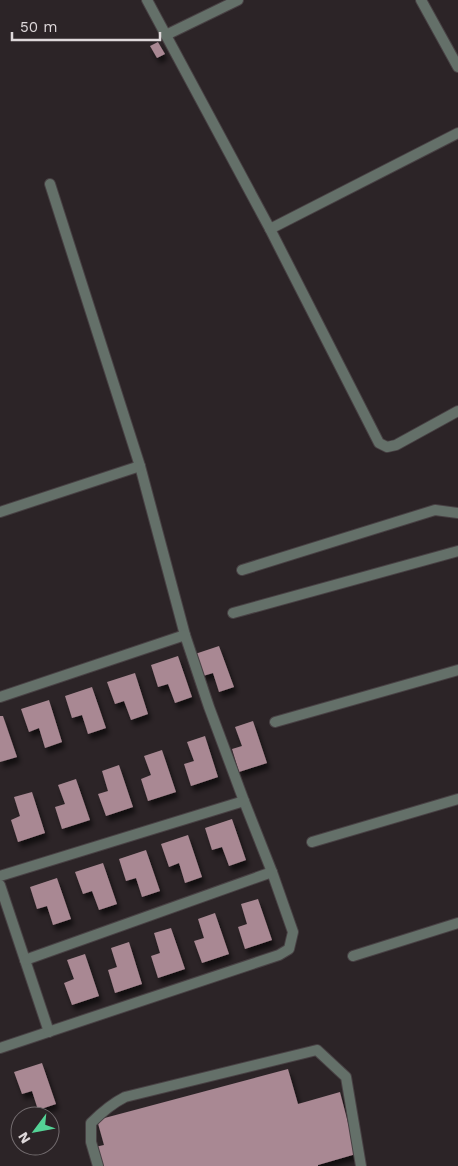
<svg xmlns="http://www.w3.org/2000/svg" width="458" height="1166" font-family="'Work Sans',sans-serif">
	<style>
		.building { fill: #a98893; filter: url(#shadow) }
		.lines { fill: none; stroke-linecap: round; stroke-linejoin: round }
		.minor-casing { stroke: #484144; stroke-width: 12 }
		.minor { stroke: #647069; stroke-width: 10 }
	</style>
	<defs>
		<filter id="shadow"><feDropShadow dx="3" dy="5.5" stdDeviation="2.5" flood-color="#0009"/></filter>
	</defs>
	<rect width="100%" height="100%" fill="#2c2427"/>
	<g class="building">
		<polygon points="158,42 165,54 157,58 150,46"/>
		<polygon points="219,646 234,687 219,692 213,673 203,676 195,654"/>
		<polygon points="178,656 192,697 175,703 168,684 158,687 151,665"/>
		<polygon points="135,673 148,714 131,720 124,701 115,704 107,682"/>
		<polygon points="92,687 106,728 88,734 82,715 72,718 65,696"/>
		<polygon points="49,700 62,742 45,748 39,728 29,732 21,709"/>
		<polygon points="0,716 3,716 17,757 0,762"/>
		<polygon points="253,721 267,763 239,772 232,749 242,746 235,727"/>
		<polygon points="205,736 218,777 191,786 184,764 194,761 187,742"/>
		<polygon points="162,750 176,792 148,801 141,779 151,775 144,756"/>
		<polygon points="119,765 133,807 106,816 98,794 108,791 102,771"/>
		<polygon points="76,779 90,820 62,829 55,807 65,804 58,785"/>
		<polygon points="32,792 45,833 18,842 11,820 20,816 14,797"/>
		<polygon points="232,819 246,860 229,866 222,847 212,850 205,828"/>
		<polygon points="188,835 202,877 185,883 179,863 169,867 161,844"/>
		<polygon points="146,850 160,891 142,897 136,878 126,881 119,859"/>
		<polygon points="103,863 117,904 99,910 92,891 83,894 75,872"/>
		<polygon points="57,878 71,919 53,925 47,906 37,909 30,887"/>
		<polygon points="258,899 272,940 245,949 238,927 247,924 241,904"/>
		<polygon points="215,913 229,954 202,963 194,941 204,938 198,919"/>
		<polygon points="171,928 185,969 158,978 151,956 160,953 154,933"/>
		<polygon points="129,942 142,984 115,993 108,970 117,967 111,948"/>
		<polygon points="85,954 99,996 72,1005 64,983 74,979 67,960"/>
		<polygon points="42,1063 56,1104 38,1110 32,1091 22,1094 14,1072"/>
		<polygon points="288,1069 298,1104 340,1092 356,1154 318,1165 318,1166 101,1166 95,1147 104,1145 97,1120"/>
	</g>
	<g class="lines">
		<g class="minor-casing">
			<g id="minor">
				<polyline points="147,0 270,229 379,443 387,447 396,445 458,411"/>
				<polyline points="421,0 458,67"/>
				<polyline points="166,35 238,0"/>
				<polyline points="50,184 140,466 185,635"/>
				<polyline points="270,229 458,133"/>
				<polyline points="0,512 140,466"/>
				<polyline points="242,570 435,510 458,513"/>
				<polyline points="233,613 458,551"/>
				<polyline points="0,697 185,635 209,707 244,801 272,872 293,932 289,949 279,955 0,1048"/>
				<polyline points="275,722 458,670"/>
				<polyline points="312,842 458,799"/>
				<polyline points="0,876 244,801"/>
				<polyline points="0,885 49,1032"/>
				<polyline points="353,956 458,923"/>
				<polyline points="25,960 272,872"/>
				<path d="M98,1166L91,1142V1123C102,1112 111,1104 125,1097L317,1050L346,1077L361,1166"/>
			</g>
		</g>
		<use href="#minor" class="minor"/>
	</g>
	<g transform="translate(35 1131) rotate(238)"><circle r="24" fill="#2c2427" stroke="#736c6f"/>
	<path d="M0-4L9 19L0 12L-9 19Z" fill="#54d396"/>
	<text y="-8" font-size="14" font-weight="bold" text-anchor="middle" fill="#ded8da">N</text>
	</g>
	<path d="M12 32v8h148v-8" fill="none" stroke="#ded8da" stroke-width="2.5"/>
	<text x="20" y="32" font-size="15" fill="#ded8da" stroke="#2c2427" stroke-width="4" paint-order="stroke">50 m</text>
</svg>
